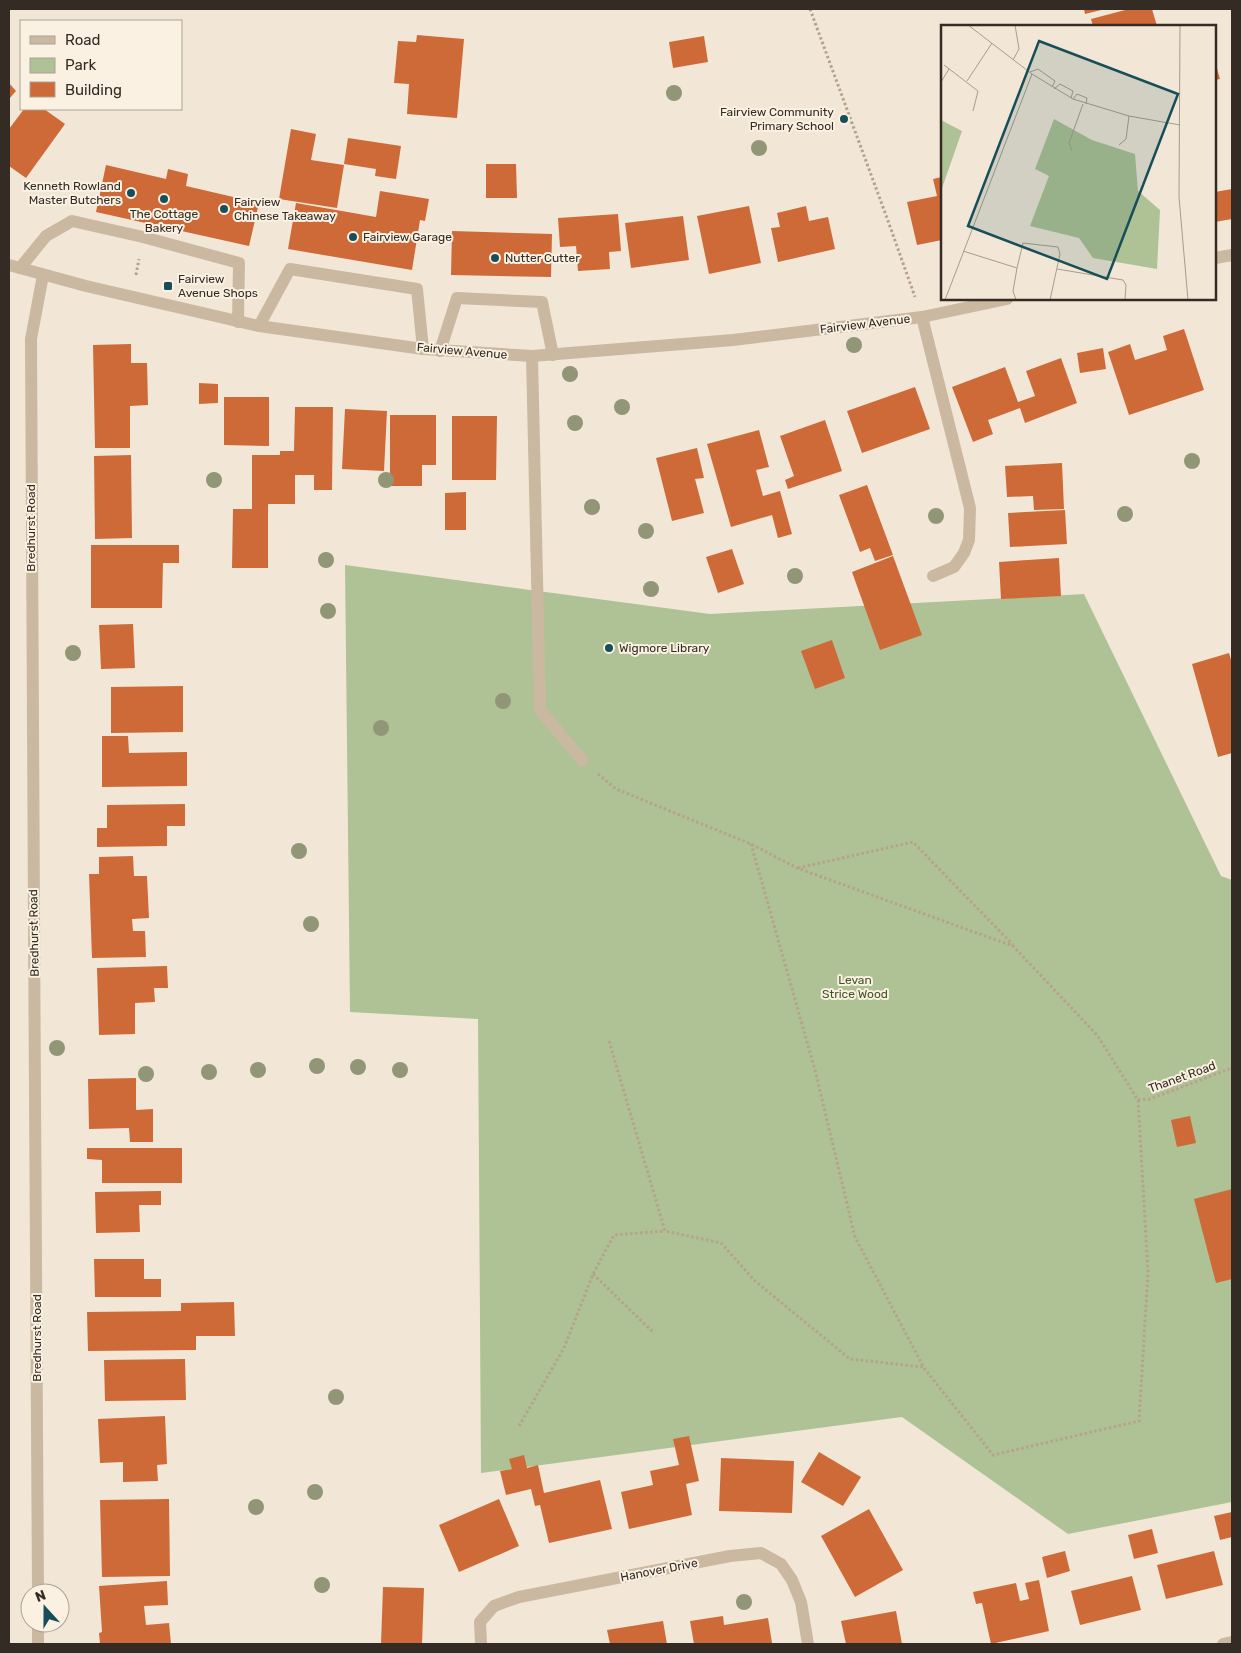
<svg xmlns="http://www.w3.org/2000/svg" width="1241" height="1653" font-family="Rubik,sans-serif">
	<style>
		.green { fill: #afc295 }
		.building { fill: #ce6a38 }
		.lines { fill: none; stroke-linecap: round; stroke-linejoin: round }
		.path { stroke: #b6a28c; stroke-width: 3; stroke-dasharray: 2.5 2.5; stroke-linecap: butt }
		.minor { stroke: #cbb8a1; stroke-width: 12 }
		.tree { fill: #909676 }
		.poi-dot { fill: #184e58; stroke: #faf1e2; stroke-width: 2 }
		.labels { text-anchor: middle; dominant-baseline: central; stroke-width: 4; stroke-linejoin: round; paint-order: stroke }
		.poi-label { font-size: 12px; fill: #342b24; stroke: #faf1e2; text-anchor: start }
		.street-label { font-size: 12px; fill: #342b24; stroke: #faf1e2 }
		.park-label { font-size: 12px; fill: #3f5427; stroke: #faf1e2 }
		.inset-road { fill: none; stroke: #a69c8f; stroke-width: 1 }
		.view { fill: #184e58; fill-opacity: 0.15; stroke: #184e58; stroke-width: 2.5 }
		.inset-edge { fill: none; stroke: #342b24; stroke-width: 2.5 }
	</style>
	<rect width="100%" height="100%" fill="#f2e7d6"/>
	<polygon class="green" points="345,565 710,614 1084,594 1221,876 1232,880 1232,1502 1068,1534 902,1417 481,1473 478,1019 350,1012"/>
	<g class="building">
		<polygon points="1084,9 1105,9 1085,14"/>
		<polygon points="1129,9 1152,9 1157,26 1093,26 1091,19"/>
		<polygon points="417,35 464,39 457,118 407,114 409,84 394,83 398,41 416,42"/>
		<polygon points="704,36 708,62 673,68 669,42"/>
		<polygon points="1215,61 1220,79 1215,80"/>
		<polygon points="9,83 16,91 9,99"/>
		<polygon points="24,109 44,109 65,124 26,178 9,166 9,129"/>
		<polygon points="291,129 316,134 311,160 344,165 337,208 279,199"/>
		<polygon points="348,138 401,146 396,179 375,176 376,169 344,164"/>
		<polygon points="486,164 516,164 517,198 486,198"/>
		<polygon points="106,165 166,179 168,169 188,174 186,186 259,203 249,246 96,212"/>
		<polygon points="942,177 942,240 917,245 907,202 937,196 933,179"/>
		<polygon points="1232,189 1232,219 1215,222 1215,192"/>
		<polygon points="380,191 429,199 425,221 420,220 412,270 288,249 296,203 376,217"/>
		<polygon points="749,206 761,263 709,274 697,216"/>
		<polygon points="806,206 809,221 828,217 835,249 778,262 771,228 780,227 777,213"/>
		<polygon points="618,214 621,251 609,252 610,269 578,271 576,246 560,247 558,218"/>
		<polygon points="683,216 689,260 631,268 625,223"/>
		<polygon points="452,231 552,234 551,277 451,275"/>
		<polygon points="1184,329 1204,390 1129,415 1108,352 1130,344 1135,360 1167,350 1163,336"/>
		<polygon points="131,344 131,363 147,363 148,405 130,406 130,448 95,448 93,345"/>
		<polygon points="1103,348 1106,369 1080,373 1077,353"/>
		<polygon points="1061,358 1077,403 1025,423 1020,408 988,420 993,434 973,442 952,387 1005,367 1018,402 1035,396 1026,371"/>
		<polygon points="199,383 218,384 218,403 199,404"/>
		<polygon points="915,387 930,429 862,453 847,411"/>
		<polygon points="224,397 269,397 269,446 224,445"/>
		<polygon points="295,407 333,407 332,490 314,490 314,475 295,475 295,504 268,504 268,568 232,568 233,509 252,509 252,455 280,455 280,451 294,451"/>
		<polygon points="345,409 387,411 384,471 342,469"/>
		<polygon points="390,415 436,415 436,465 422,465 422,486 390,486"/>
		<polygon points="452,416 497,416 496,480 452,480"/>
		<polygon points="825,420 842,471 788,489 785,480 794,476 780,436"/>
		<polygon points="759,430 769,467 756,470 763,496 780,491 792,534 778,538 772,515 731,527 707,444"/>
		<polygon points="697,448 704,478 695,479 704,513 672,521 656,458"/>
		<polygon points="131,455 132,538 95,539 94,456"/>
		<polygon points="1062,463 1064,509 1034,510 1033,496 1007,497 1005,466"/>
		<polygon points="867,485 893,555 875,561 870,548 860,552 839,495"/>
		<polygon points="466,492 466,530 445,530 445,493"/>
		<polygon points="1065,510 1067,544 1010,547 1008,513"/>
		<polygon points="91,545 179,545 179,563 163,563 162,608 91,608"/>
		<polygon points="732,549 744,584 718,593 706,557"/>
		<polygon points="893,556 922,635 880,650 852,572"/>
		<polygon points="1059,558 1061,596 1001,599 999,562"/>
		<polygon points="133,624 135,668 101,669 99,625"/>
		<polygon points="832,640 845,678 815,689 801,651"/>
		<polygon points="1229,653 1232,663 1232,753 1218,757 1192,664"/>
		<polygon points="183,686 183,732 111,733 111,687"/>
		<polygon points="102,736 128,736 129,753 187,752 187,786 102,787"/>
		<polygon points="185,804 185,826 167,826 167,846 97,847 97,828 107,828 107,805"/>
		<polygon points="133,856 134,876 147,876 149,918 132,919 133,931 145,931 146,957 92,958 89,874 99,874 99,857"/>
		<polygon points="167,966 168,988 154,988 155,1002 135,1003 135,1034 99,1035 97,968"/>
		<polygon points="136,1078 136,1110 153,1109 153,1142 130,1142 129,1128 89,1129 88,1079"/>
		<polygon points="1190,1116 1196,1143 1177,1147 1171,1120"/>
		<polygon points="87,1148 182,1148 182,1183 102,1183 102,1160 87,1159"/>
		<polygon points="1232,1189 1232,1279 1216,1283 1194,1199"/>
		<polygon points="161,1191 161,1205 139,1205 140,1232 96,1233 95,1192"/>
		<polygon points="94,1259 144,1259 144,1279 161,1279 161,1297 95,1297"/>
		<polygon points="234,1302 235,1336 196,1336 196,1350 88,1351 87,1312 181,1311 181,1303"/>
		<polygon points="185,1359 186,1400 105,1401 104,1360"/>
		<polygon points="165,1416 167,1464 157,1465 158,1481 123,1482 123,1462 100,1463 98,1419"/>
		<polygon points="689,1436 699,1481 686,1484 692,1515 629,1529 621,1492 653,1485 650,1471 679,1465 673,1439"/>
		<polygon points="819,1452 861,1477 843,1506 801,1482"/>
		<polygon points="524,1455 527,1468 538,1465 544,1493 600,1480 612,1529 549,1543 540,1505 535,1506 531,1489 506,1495 500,1471 512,1469 509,1459"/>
		<polygon points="721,1458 794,1461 792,1513 719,1511"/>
		<polygon points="169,1499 170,1576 102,1577 100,1500"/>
		<polygon points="499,1499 519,1546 459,1572 439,1525"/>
		<polygon points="869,1509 903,1570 855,1597 821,1536"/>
		<polygon points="1232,1512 1232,1537 1220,1540 1214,1516"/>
		<polygon points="1152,1529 1158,1553 1134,1559 1128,1535"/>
		<polygon points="1065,1551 1070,1571 1047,1578 1042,1557"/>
		<polygon points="1214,1551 1223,1585 1166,1599 1157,1565"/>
		<polygon points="1132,1576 1141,1610 1080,1625 1071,1591"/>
		<polygon points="1039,1580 1049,1631 991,1644 982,1603 976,1604 973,1592 1016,1583 1020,1601 1029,1599 1025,1583"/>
		<polygon points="167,1581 168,1605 144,1606 146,1625 169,1623 171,1644 100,1644 99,1633 102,1632 99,1586"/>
		<polygon points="383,1587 424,1588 422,1644 381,1644"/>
		<polygon points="896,1611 902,1644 846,1644 841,1621"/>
		<polygon points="723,1616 724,1625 768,1618 772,1643 762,1644 694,1644 690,1621"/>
		<polygon points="663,1621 667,1644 610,1644 607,1630"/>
	</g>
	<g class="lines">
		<g class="path">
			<polyline points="810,9 887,218 915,297"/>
			<polyline points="136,275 139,259"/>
			<polyline points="598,774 616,789 751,844 797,868 1013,946 1097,1035 1138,1100 1148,1272 1139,1421 993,1455 924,1368 855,1237 815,1070 751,844"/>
			<polyline points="798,868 913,842 1013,945"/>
			<polyline points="609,1041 665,1231 721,1243 755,1281 850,1359 923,1367"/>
			<polyline points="1138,1100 1150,1099 1232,1068"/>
			<polyline points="593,1274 653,1332"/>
			<polyline points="519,1426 564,1348 593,1274 614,1235 665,1231"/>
		</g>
		<g class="minor">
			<polyline points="1215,258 1232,255"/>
			<polyline points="9,265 86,286 259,326 423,349 532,356 733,340 922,317 1007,299"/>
			<polyline points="20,268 46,236 72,221 143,237 239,263 238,322"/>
			<polyline points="922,317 970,508 969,540 964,553 954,567 933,576"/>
			<polyline points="259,326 290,269 417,289 423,349"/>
			<polyline points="440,351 457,298 542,302 553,355"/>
			<polyline points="532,356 540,710 582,760"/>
			<path d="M38,1593C37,1175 31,757 31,339L43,275"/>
			<polyline points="38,1623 38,1644"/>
			<polyline points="481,1644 480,1622 494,1606 519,1597 730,1556 761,1553 781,1564 792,1580 801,1602 808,1644"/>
			<polyline points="1223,1644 1232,1642"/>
		</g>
	</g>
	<g class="tree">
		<circle cx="674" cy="93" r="8"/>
		<circle cx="759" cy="148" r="8"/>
		<circle cx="854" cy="345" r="8"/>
		<circle cx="570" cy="374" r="8"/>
		<circle cx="622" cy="407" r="8"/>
		<circle cx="575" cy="423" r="8"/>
		<circle cx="1192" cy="461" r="8"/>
		<circle cx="214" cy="480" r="8"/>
		<circle cx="386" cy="480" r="8"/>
		<circle cx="592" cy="507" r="8"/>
		<circle cx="1125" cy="514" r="8"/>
		<circle cx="936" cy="516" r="8"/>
		<circle cx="646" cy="531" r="8"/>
		<circle cx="326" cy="560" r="8"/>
		<circle cx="795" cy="576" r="8"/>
		<circle cx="651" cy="589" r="8"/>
		<circle cx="328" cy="611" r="8"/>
		<circle cx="73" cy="653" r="8"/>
		<circle cx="503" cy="701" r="8"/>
		<circle cx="381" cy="728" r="8"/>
		<circle cx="299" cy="851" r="8"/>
		<circle cx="311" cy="924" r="8"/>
		<circle cx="57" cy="1048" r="8"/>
		<circle cx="317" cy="1066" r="8"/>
		<circle cx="358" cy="1067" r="8"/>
		<circle cx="258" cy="1070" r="8"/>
		<circle cx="400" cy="1070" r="8"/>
		<circle cx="209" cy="1072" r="8"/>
		<circle cx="146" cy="1074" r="8"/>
		<circle cx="336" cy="1397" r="8"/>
		<circle cx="315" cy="1492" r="8"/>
		<circle cx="256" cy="1507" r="8"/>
		<circle cx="322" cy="1585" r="8"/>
		<circle cx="744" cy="1602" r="8"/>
	</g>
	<g class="poi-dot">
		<circle cx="844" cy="119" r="5"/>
		<circle cx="131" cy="193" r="5"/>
		<circle cx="164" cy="199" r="5"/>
		<circle cx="224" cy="209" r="5"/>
		<circle cx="353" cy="237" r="5"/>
		<circle cx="495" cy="258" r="5"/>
		<rect x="163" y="281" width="10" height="10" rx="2.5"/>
		<circle cx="609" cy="648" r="5"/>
	</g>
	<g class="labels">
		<g class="poi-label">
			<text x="834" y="112" text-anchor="end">Fairview Community<tspan x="834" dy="14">Primary School</tspan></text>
			<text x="121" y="186" text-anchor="end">Kenneth Rowland<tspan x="121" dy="14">Master Butchers</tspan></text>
			<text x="234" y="202">Fairview<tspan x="234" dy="14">Chinese Takeaway</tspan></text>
			<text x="164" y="214" text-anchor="middle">The Cottage<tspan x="164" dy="14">Bakery</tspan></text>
			<text x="363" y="237">Fairview Garage</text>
			<text x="505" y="258">Nutter Cutter</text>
			<text x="178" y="279">Fairview<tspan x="178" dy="14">Avenue Shops</tspan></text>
			<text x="619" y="648">Wigmore Library</text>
		</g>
		<g class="street-label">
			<text transform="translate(865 324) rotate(-7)">Fairview Avenue</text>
			<text transform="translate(462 351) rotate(5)">Fairview Avenue</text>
			<text transform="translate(31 528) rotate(-90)">Bredhurst Road</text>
			<text transform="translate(34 933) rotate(-91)">Bredhurst Road</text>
			<text transform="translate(1182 1077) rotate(-20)">Thanet Road</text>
			<text transform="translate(37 1338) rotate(-90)">Bredhurst Road</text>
			<text transform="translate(659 1570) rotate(-11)">Hanover Drive</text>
		</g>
		<g class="park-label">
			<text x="855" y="980">Levan<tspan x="855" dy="14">Strice Wood</tspan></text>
		</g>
	</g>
	<g transform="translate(941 25)">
		<rect width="275" height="275" fill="#f2e7d6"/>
		<path d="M113,94L151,115L194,129L197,166L219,185L216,244L152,233L138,213L89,201L108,151L94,144ZM0,95L21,106L0,166Z" fill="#afc295"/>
		<path class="inset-road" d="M27,0L91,49L132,74L188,91L239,100M239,0L238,172L247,275M72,35L78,24L74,0M3,40L37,66L32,86M89,47L97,44L104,49L114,56L111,62M26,56L51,18M0,57L8,44M113,64L119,59L132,66L130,73M132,74L136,69L146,73L145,79M178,120L185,114L188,91M131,126L128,118L142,79M22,226L76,243L72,266L75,275M76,243L82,218L117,222L119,229L109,275M116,244L182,255L185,260L184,275M4,275L91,49"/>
		<path class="view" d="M98,16L237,69L166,254L27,201Z"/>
		<rect width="275" height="275" class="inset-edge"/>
	</g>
	<rect width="1241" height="1653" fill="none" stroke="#342b24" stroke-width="20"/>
	<rect x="20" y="20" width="162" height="90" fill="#faf1e2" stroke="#aba296"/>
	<rect x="30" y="36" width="25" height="8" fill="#cbb8a1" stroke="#aba296"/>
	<text x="65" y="45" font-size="15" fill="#342b24">Road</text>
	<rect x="30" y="58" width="25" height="15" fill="#afc295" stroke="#aba296"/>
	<text x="65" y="70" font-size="15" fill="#342b24">Park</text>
	<rect x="30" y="82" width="25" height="15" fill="#ce6a38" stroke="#aba296"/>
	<text x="65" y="95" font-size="15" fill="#342b24">Building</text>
	<g transform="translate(45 1608) rotate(339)"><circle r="24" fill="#faf1e2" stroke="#aba296"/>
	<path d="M0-4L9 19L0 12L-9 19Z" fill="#184e58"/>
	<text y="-8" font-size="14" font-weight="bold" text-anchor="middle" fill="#342b24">N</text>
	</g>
</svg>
